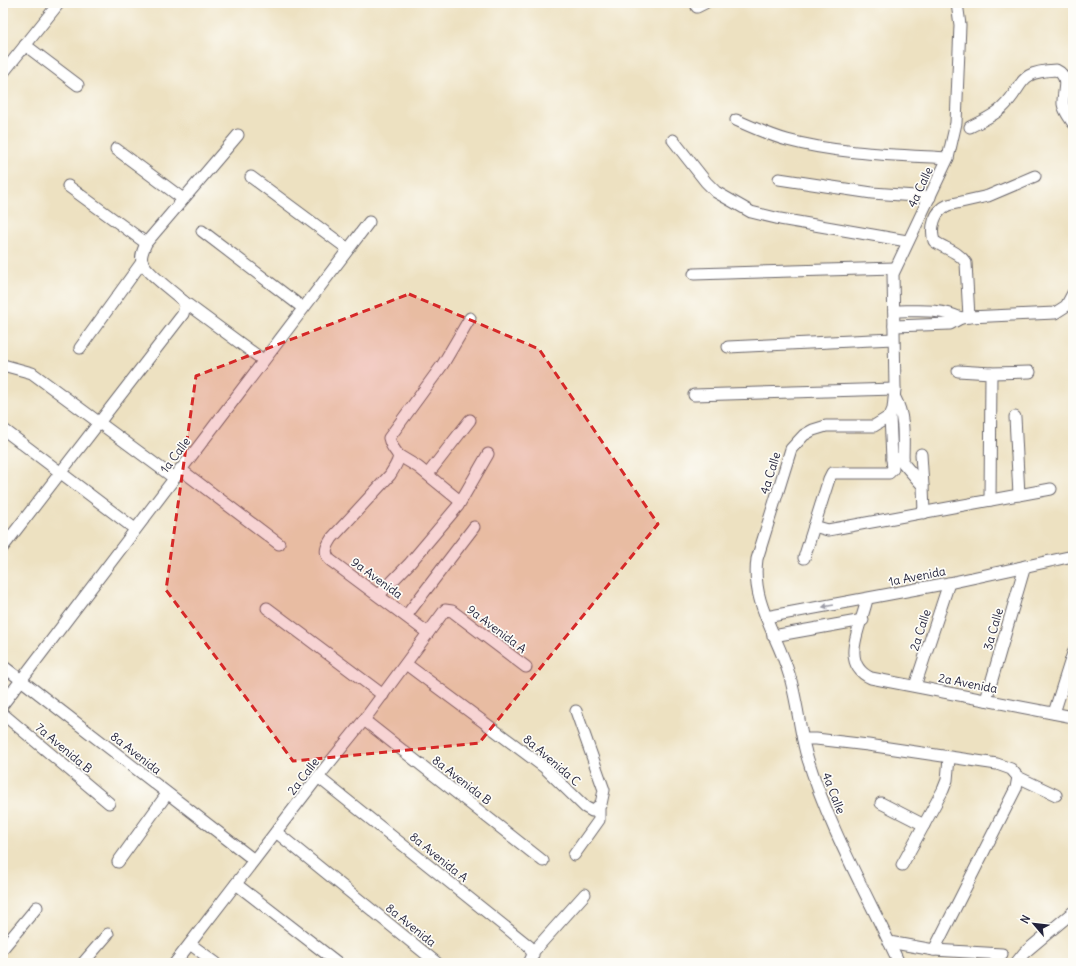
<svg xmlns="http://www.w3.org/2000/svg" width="1076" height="966" font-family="Delius,sans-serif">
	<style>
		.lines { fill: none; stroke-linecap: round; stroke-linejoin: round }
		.minor-casing { stroke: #69656a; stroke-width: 13 }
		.minor { stroke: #fff; stroke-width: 11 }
		.oneway { fill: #9c9ca7 }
		.marked { fill: #d62828; fill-opacity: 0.2; stroke: #d62828; stroke-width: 3; stroke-dasharray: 8 5; stroke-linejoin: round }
		.labels { text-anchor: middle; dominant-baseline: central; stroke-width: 3.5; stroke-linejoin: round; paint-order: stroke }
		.street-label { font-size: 12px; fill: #22223b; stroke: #fdfcf7 }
	</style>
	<rect width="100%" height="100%" fill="#fdfcf7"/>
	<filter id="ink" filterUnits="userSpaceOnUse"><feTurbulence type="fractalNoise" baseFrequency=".025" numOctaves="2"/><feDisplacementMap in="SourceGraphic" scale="8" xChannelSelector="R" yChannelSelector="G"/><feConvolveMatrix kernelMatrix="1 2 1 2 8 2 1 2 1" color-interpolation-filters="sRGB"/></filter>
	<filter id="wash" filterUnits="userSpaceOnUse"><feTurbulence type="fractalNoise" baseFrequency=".012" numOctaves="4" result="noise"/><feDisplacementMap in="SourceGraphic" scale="16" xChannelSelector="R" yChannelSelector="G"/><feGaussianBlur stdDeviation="0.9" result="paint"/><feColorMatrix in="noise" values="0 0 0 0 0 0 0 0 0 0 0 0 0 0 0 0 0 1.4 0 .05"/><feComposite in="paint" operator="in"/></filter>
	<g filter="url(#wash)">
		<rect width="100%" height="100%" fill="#ede1c1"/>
	</g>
	<g filter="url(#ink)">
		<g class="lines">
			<g class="minor-casing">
				<g id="minor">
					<polyline points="697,7 705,3"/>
					<polyline points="25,45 78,85"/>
					<polyline points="3,73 59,3"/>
					<path d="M736,120C752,127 769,135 787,140C839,154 894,155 948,158"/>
					<path d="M970,127C981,121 992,117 1002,108C1026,85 1015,72 1056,70C1071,77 1062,92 1063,104C1064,111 1069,117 1073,123"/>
					<polyline points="673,140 706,182 716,192 751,212 780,219 907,241"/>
					<polyline points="116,149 183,199"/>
					<polyline points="251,177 348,249"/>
					<polyline points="779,179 872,193 930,197"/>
					<polyline points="68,186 146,243"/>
					<polyline points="202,231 303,308"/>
					<polyline points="694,274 895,268"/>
					<polyline points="183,301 263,360"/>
					<path d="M894,311C916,311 940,308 961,318"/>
					<path d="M969,317L966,263C958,251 945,249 934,241C930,228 934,211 948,205L988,196L1035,176"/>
					<polyline points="894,326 950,324 961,318 969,317 1055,313 1066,306 1073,293"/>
					<polyline points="728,347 893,339"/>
					<polyline points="80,348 142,262"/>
					<polyline points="3,365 32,373 174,478"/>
					<polyline points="958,371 991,373 990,500"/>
					<polyline points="991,373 1030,372"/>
					<polyline points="694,395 895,389"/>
					<path d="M895,398C906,418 903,441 903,463L923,486L924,513"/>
					<polyline points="890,416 892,459"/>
					<polyline points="1015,417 1019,495"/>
					<polyline points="3,429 135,529"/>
					<polyline points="921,454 923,486"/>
					<polyline points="398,455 418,467 460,501"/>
					<polyline points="180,469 279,544"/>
					<polyline points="428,474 470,420"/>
					<polyline points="814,526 828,530 1051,489"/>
					<path d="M3,547L183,314L185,306L183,301C174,292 146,273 142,261C140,255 144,249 146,243L238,135"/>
					<polyline points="804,558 829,479 832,473 889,473 893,469 892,459 903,458"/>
					<polyline points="379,595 410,563 458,506 488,454"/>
					<path d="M867,599C862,625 838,663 871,678L1073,717"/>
					<polyline points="267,608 383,695"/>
					<polyline points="406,616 474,527"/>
					<polyline points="766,617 949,583 1073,556"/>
					<path d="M428,633L330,560C323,552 327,546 332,538L390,475C407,448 394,459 389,438L443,364L470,318"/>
					<polyline points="773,636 863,620"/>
					<polyline points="406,664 544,767 585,807 592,811 601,804 604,790 576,711"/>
					<polyline points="3,666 254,860"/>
					<polyline points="915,686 949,583"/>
					<polyline points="986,700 1025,566"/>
					<polyline points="3,704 369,222"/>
					<polyline points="1054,713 1073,653"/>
					<polyline points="3,714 109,803"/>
					<polyline points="364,720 543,861"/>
					<polyline points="803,739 816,739 868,745 997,764 1011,769 1018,777 1056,795"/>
					<polyline points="318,777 529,946 533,955 529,963"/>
					<polyline points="881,803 924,825"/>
					<polyline points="276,832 437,963"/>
					<polyline points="574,855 599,820 599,808"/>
					<polyline points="118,862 167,794"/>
					<polyline points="902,865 943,790 947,780 949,758"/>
					<polyline points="236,884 338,963"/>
					<polyline points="889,942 934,950 1002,954"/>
					<polyline points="190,944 216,963"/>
					<polyline points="3,948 37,907"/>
					<polyline points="934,950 1016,788 1018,777"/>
					<polyline points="533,952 585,894"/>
					<polyline points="83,963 108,934"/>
					<polyline points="175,963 318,777 364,720 445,610 452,611 526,667"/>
					<path d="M899,963C867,894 828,827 806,753C799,727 797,699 789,674C777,634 751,603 757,559L791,449L804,435L813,430L826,426H874L890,416L893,409L895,389L893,274L948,158L956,123L960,25L957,3"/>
					<polyline points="1016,963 1024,953 1073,912"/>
				</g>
			</g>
			<use href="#minor" class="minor"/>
		</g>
		<defs><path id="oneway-solid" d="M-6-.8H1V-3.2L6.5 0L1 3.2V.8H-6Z"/></defs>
		<use class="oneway" href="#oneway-solid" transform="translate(828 606) rotate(170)"/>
	</g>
	<path class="marked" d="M409,294L539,349L658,524L479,743L293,761L166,590L196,376Z"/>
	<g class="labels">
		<g class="street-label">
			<text transform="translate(920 187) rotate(-65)">4a Calle</text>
			<text transform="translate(175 455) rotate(-53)">1a Calle</text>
			<text transform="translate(770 473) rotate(-73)">4a Calle</text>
			<text transform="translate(917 576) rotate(-11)">1a Avenida</text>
			<text transform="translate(377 578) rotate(36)">9a Avenida</text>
			<text transform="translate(497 629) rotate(37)">9a Avenida A</text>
			<text transform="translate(993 629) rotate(-74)">3a Calle</text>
			<text transform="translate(920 630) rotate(-72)">2a Calle</text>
			<text transform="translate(968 683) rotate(11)">2a Avenida</text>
			<text transform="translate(64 748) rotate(40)">7a Avenida B</text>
			<text transform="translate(136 753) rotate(38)">8a Avenida</text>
			<text transform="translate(552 760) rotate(41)">8a Avenida C</text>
			<text transform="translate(303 776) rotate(-52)">2a Calle</text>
			<text transform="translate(462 780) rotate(38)">8a Avenida B</text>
			<text transform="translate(834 793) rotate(69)">4a Calle</text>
			<text transform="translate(439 857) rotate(39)">8a Avenida A</text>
			<text transform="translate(411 925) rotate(39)">8a Avenida</text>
		</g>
	</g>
	<rect width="1076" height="966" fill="none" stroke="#fdfcf7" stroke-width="16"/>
	<g transform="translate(1034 924) rotate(298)" stroke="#fdfcf7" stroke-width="3" paint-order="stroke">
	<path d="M0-3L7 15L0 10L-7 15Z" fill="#22223b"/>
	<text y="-6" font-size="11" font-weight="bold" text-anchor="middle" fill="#22223b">N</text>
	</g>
</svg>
